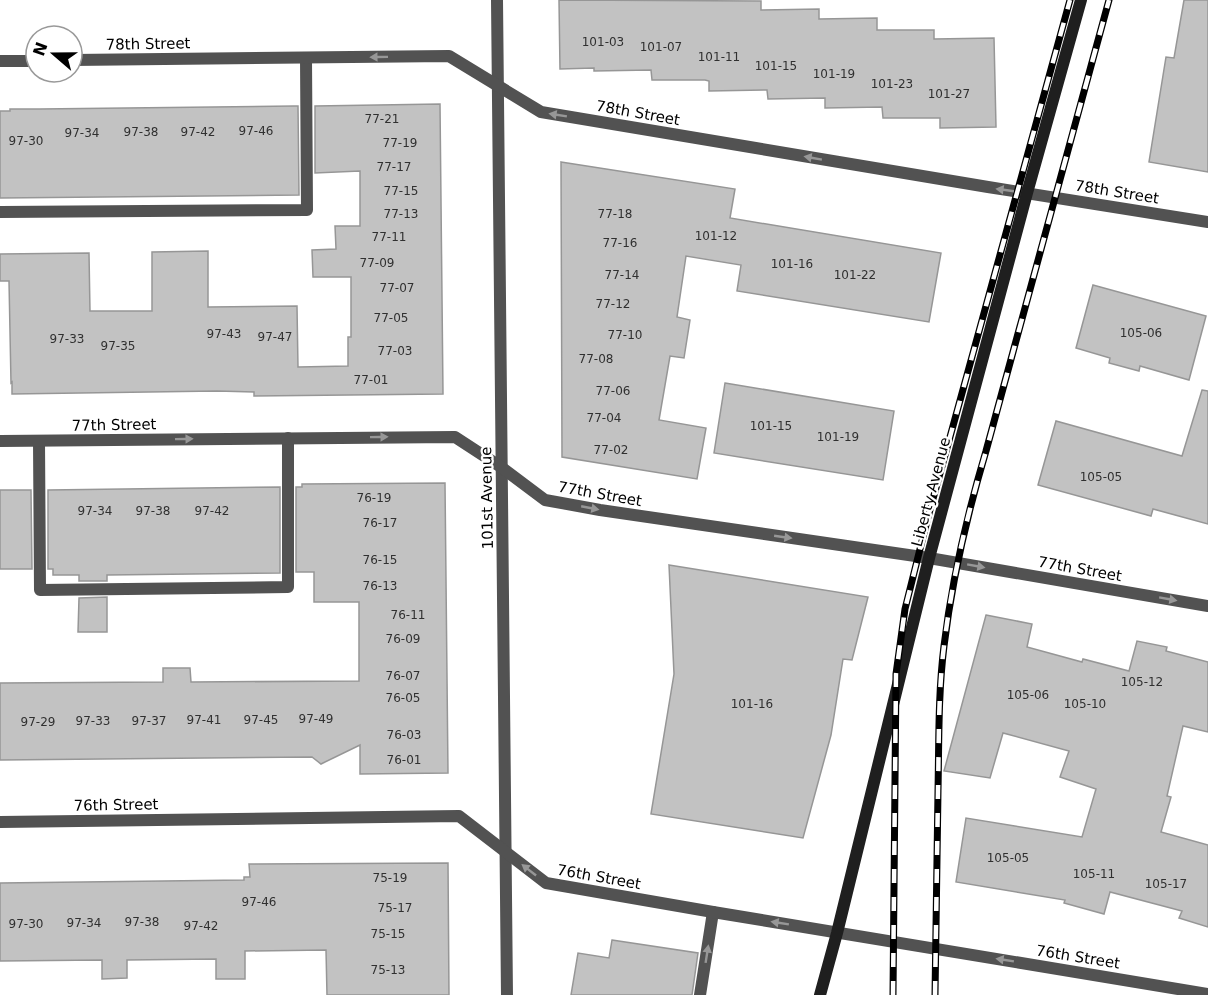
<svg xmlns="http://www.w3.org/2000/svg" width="1208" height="995" font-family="'DejaVu Sans',sans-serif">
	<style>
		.building { fill: #c2c2c2; stroke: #969696; stroke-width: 1.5 }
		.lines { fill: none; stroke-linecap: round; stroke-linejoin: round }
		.lane { stroke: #525252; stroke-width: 12 }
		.street { stroke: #525252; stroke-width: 12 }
		.secondary { stroke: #1f1f1f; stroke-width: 12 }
		.rail-casing { stroke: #000; stroke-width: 7 }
		.rail { stroke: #fff; stroke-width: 4.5; stroke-dasharray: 14; stroke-linecap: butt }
		.oneway { fill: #979797 }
		.labels { text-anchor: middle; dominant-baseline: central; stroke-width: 4.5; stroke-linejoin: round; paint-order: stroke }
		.number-label { font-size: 12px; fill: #303030 }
		.street-label { font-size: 15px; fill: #000; stroke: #fff }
	</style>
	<rect width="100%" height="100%" fill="#fff"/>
	<g class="building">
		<polygon points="559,0 761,1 761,10 819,9 819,19 877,18 877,30 934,30 934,39 994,38 996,127 940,128 940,118 883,118 882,107 825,108 825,98 768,99 767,90 709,91 709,81 705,80 652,80 651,70 594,71 594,68 560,69"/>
		<polygon points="1184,0 1208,0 1208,172 1149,162 1166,57 1174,58"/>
		<polygon points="440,104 443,394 254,396 254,392 217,391 12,394 12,382 11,383 9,281 0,281 0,254 89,253 90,311 152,311 152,252 208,251 208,307 297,306 298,367 348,366 348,337 351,337 351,277 313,277 312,250 336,249 335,226 360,226 360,171 315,173 315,106"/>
		<polygon points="294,106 298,106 299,195 0,198 0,111 10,111 10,109 39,109"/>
		<polygon points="561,162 735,189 730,218 941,253 929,322 737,291 741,265 686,256 677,317 690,320 684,358 670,356 659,420 706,428 697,479 562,457"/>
		<polygon points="1093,285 1206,316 1189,380 1140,366 1139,371 1109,363 1110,358 1076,348"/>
		<polygon points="725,383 894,411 883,480 714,453"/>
		<polygon points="1202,390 1208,391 1208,524 1153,509 1151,516 1038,485 1056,421 1182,456"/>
		<polygon points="445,483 448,773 360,774 360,745 321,764 312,757 0,760 0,683 163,682 163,668 190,668 191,682 359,681 359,602 314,602 314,572 296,572 296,487 302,487 302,484"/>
		<polygon points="280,487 280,573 107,575 107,581 79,581 79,575 53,575 53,569 48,569 48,490"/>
		<polygon points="0,490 31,490 32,569 0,569"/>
		<polygon points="669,565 868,597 852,660 843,659 831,735 803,838 651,814 674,674"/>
		<polygon points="107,597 107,632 78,632 79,598"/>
		<polygon points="986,615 1032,624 1027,647 1082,662 1083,659 1129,671 1137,641 1167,647 1166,651 1208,662 1208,732 1183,726 1167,796 1171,797 1161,832 1208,845 1208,927 1179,918 1182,911 1110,892 1104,914 1064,903 1065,900 956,882 966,818 1082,837 1096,789 1060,777 1069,751 1003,733 990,778 944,771"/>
		<polygon points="448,863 449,995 327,995 326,950 245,951 245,979 216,979 216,959 127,960 127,978 102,979 102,960 0,961 0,883 244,880 244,877 250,877 249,864"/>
		<polygon points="612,940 698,953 692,995 571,995 578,953 609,958"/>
	</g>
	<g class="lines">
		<g class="lane">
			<polyline points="0,212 307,210 306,58"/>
			<polyline points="39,441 40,590 288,587 288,438"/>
			<polyline points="700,995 713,912"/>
		</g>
		<g class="street">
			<polyline points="497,0 507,995"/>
			<polyline points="72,60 449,56 541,112 988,187 1208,222"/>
			<polyline points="0,61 36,61"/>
			<polyline points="0,441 455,437 501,467 545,500 600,510 929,558 1208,606"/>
			<polyline points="0,822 459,816 546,883 713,912 1208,994"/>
		</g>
		<polyline class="secondary" points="820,995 837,933 929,558 1027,193 1081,0"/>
		<g class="rail-casing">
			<g id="rail">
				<polyline points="893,995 896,674 905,609 928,517 1070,0"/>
				<path d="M935,995C936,927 937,859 938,791C939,743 938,694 944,646C952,579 967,515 986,451L1109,0"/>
			</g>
		</g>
		<use href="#rail" class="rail"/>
	</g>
	<defs><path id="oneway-solid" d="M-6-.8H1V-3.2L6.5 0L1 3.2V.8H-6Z" transform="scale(1.5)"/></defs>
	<g class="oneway">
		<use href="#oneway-solid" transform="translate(379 57) rotate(179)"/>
		<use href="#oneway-solid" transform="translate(558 115) rotate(-171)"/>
		<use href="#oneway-solid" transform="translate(813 158) rotate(-170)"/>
		<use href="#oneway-solid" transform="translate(1005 190) rotate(-172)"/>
		<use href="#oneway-solid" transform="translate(379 437) rotate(-1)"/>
		<use href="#oneway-solid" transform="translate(184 439) rotate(-1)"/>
		<use href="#oneway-solid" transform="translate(590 508) rotate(11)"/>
		<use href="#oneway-solid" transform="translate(783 537) rotate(8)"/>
		<use href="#oneway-solid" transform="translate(976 566) rotate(10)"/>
		<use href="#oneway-solid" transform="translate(1168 599) rotate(10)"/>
		<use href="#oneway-solid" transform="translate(529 870) rotate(-142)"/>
		<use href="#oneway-solid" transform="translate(780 923) rotate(-171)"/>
		<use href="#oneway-solid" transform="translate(707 954) rotate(-81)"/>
		<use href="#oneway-solid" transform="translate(1005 960) rotate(-171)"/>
	</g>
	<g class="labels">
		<g class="number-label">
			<text x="603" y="42">101-03</text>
			<text x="661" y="47">101-07</text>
			<text x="719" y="57">101-11</text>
			<text x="776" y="66">101-15</text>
			<text x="834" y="74">101-19</text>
			<text x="892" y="84">101-23</text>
			<text x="949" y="94">101-27</text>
			<text x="382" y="119">77-21</text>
			<text x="256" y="131">97-46</text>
			<text x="141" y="132">97-38</text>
			<text x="198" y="132">97-42</text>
			<text x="82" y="133">97-34</text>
			<text x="26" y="141">97-30</text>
			<text x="400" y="143">77-19</text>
			<text x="394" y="167">77-17</text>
			<text x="401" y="191">77-15</text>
			<text x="401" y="214">77-13</text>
			<text x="615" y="214">77-18</text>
			<text x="716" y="236">101-12</text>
			<text x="389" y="237">77-11</text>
			<text x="620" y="243">77-16</text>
			<text x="377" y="263">77-09</text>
			<text x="792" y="264">101-16</text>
			<text x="622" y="275">77-14</text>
			<text x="855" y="275">101-22</text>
			<text x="397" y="288">77-07</text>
			<text x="613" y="304">77-12</text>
			<text x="391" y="318">77-05</text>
			<text x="1141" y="333">105-06</text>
			<text x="224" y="334">97-43</text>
			<text x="625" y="335">77-10</text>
			<text x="275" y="337">97-47</text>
			<text x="67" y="339">97-33</text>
			<text x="118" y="346">97-35</text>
			<text x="395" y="351">77-03</text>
			<text x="596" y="359">77-08</text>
			<text x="371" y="380">77-01</text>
			<text x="613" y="391">77-06</text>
			<text x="604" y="418">77-04</text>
			<text x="771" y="426">101-15</text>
			<text x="838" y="437">101-19</text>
			<text x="611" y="450">77-02</text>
			<text x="1101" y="477">105-05</text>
			<text x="374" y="498">76-19</text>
			<text x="95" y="511">97-34</text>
			<text x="153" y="511">97-38</text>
			<text x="212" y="511">97-42</text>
			<text x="380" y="523">76-17</text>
			<text x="380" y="560">76-15</text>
			<text x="380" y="586">76-13</text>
			<text x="408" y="615">76-11</text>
			<text x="403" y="639">76-09</text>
			<text x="403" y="676">76-07</text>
			<text x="1142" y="682">105-12</text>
			<text x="1028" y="695">105-06</text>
			<text x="403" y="698">76-05</text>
			<text x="752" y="704">101-16</text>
			<text x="1085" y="704">105-10</text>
			<text x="316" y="719">97-49</text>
			<text x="204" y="720">97-41</text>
			<text x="261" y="720">97-45</text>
			<text x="93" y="721">97-33</text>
			<text x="149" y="721">97-37</text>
			<text x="38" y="722">97-29</text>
			<text x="404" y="735">76-03</text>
			<text x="404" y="760">76-01</text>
			<text x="1008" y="858">105-05</text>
			<text x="1094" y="874">105-11</text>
			<text x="390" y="878">75-19</text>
			<text x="1166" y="884">105-17</text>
			<text x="259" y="902">97-46</text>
			<text x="395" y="908">75-17</text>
			<text x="142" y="922">97-38</text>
			<text x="84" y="923">97-34</text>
			<text x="26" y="924">97-30</text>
			<text x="201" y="926">97-42</text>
			<text x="388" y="934">75-15</text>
			<text x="388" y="970">75-13</text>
		</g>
		<g class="street-label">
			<text transform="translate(148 44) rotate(-1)">78th Street</text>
			<text transform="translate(638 113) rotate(10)">78th Street</text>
			<text transform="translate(1117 192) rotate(9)">78th Street</text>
			<text transform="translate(114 425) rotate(-1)">77th Street</text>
			<text transform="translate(931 492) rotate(-75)">Liberty Avenue</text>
			<text transform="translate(600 494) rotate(10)">77th Street</text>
			<text transform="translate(487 498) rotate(-91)">101st Avenue</text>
			<text transform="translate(1080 569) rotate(10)">77th Street</text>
			<text transform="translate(116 805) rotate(-1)">76th Street</text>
			<text transform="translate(599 877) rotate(10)">76th Street</text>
			<text transform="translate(1078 957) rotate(9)">76th Street</text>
		</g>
	</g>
	<g transform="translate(54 54) rotate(290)"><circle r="28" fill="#ffffff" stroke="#999999" stroke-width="1.5"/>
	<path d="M0-4.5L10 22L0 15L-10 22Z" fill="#000000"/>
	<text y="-9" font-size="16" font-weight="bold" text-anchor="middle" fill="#000000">N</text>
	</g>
</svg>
